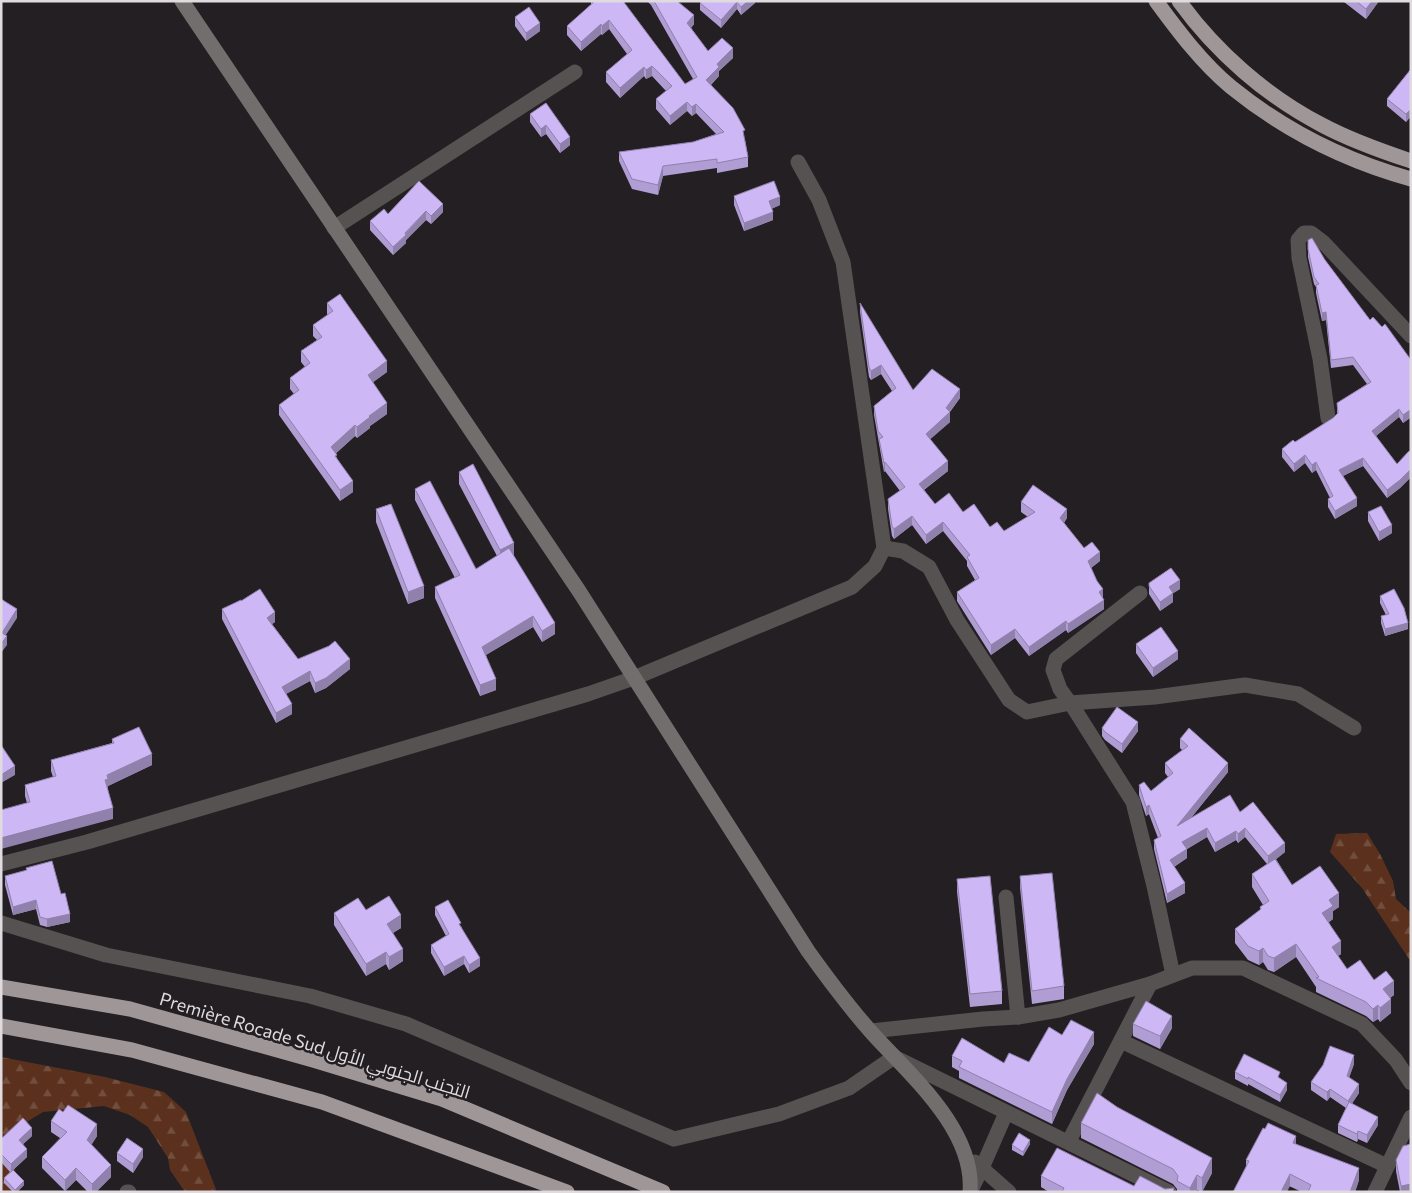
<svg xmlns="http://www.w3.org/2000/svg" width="1412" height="1193" font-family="Commissioner,Cairo,sans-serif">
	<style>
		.forest { fill: url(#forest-firs) }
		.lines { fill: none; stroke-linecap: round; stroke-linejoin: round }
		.street { stroke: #565252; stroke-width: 15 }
		.secondary { stroke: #736e6e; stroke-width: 15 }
		.highway { stroke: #9f9697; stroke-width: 15 }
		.wall { fill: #b09dd3 }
		.shaded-wall { fill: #9080ac }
		.building { fill: #cdb7f5; stroke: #9080ac }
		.labels { text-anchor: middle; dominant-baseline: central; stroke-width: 5; stroke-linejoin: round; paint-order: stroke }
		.street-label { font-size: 18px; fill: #dfdbde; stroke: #241f22 }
	</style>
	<defs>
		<pattern id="forest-firs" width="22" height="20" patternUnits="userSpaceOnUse" patternTransform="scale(1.25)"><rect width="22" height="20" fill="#5b311e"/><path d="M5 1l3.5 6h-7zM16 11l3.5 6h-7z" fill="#724e3e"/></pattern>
	</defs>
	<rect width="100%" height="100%" fill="#241f22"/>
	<g class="forest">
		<polygon points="1367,833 1380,854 1393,881 1396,899 1411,913 1411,962 1362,888 1330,852 1336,834"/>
		<polygon points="1,1057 105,1077 164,1092 186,1112 217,1192 185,1192 170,1170 168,1158 148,1127 130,1115 104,1106 43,1112 25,1123 12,1157 17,1178 14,1192 1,1192"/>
	</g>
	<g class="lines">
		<g class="street">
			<polyline points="334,228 575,72"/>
			<polyline points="1328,418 1320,359 1299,258 1298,240 1304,233 1311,233 1324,243 1411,336"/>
			<polyline points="884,548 903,551 929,567 957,620 1009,700 1027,712 1070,703 1155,697 1245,685 1298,694 1354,728"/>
			<polyline points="1140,593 1056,659 1053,670 1060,689 1075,710 1133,802 1154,886 1173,975"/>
			<polyline points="1,864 87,842 588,694 634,678 852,587 875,566 884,548 843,262 819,200 798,162"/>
			<polyline points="1006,897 1018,1017"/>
			<polyline points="1,923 106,955 310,996 406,1024 674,1139 779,1114 849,1088 894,1057 1169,1192"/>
			<polyline points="871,1031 983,1019 1018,1017 1059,1010 1150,984"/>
			<polyline points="1121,1041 1387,1166"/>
			<polyline points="1069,1141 1150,984 1192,968 1243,968 1362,1024 1396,1060 1411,1083"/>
			<polyline points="975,1162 1009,1192"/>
			<polyline points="127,1192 129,1192"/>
			<polyline points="970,1192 982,1168 1006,1113"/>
			<polyline points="1375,1192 1411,1117"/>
		</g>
		<path class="secondary" d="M182,1L579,591L808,951C828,979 849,1007 872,1033C910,1075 975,1130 970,1192"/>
		<g class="highway">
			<path d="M1156,1C1178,31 1202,63 1231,87C1284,130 1346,161 1411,179"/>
			<path d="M1179,1C1216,52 1266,96 1322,125C1350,140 1381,151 1411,161"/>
			<polyline points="1,987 130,1009 313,1060 442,1099 663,1192"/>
			<polyline points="1,1026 132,1050 322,1102 567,1192"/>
		</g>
	</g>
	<g class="wall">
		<polygon points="591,1 623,1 685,84 693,79 651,5 647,1 677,1 694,24 691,28 708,51 733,58 719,71 719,76 711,85 745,140 748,157 748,167 717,173 717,168 663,176 658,195 632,189 619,161 619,152 693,142 716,134 696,113 692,116 687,111 670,125 656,109 656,99 666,91 652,76 646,79 644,76 620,98 606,82 606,72 627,54 609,29 602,35 601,34 581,51 567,35 567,26 591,5"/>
		<polygon points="755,1 755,3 741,15 737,9 721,28 700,10 700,3"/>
		<polygon points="1344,1 1379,1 1366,19 1344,2"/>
		<polygon points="515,17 540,31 526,41 515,26"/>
		<polygon points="1411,69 1411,116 1406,122 1387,106 1387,99"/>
		<polygon points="546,103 570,145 560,153 546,134 541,137 530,122 530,114"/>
		<polygon points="419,181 443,212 431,224 426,220 406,240 406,243 393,255 370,230 370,221 388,214"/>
		<polygon points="734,196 780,205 771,209 773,220 744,231 734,205"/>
		<polygon points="1308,240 1325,260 1370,320 1411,360 1411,419 1410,418 1403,423 1399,417 1376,436 1397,464 1411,452 1411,477 1400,488 1387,498 1363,466 1343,476 1357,506 1335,519 1328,507 1328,499 1330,498 1316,470 1312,473 1305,463 1294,472 1282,457 1282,449 1295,442 1333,418 1337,414 1337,403 1367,384 1353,365 1331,368 1326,320 1322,321 1316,293 1316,287 1314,284 1308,257"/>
		<polygon points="327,303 387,372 373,382 387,414 370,426 370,428 357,438 355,436 335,454 337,458 353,492 340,501 279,415 279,405 294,394 290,389 290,378 305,367 301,362 301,351 317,340 313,336 313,325 328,315 327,314"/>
		<polygon points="860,303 913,390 960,398 950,412 950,422 930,439 948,471 924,490 935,504 963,512 990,527 1004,531 1028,517 1021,512 1021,502 1067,518 1064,523 1084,548 1100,561 1091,568 1103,598 1104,609 1068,633 1066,630 1029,656 1015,638 991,655 957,601 957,592 975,580 967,566 967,561 943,531 926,544 912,525 894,539 892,536 888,509 888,499 900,491 885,471 884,472 874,415 874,406 892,391 881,374 871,380 869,377 860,312"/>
		<polygon points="459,472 514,556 555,634 542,642 533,627 486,655 496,690 480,696 435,598 435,587 455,578 415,500 415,489 476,569 497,556 459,484"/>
		<polygon points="376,509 424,598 408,604 376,522"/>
		<polygon points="1368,512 1392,533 1379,541 1368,521"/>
		<polygon points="1149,583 1180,589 1173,593 1173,602 1160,611 1149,594"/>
		<polygon points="1380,596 1408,629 1385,636 1381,623 1381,616 1386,615 1380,603"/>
		<polygon points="241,601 275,622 272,624 298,659 350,669 326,688 315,693 310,681 286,694 292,714 276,723 222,619 222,609"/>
		<polygon points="1136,644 1178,659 1153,677 1136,653"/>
		<polygon points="1102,728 1138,731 1122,753 1105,740 1102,736"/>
		<polygon points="112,739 152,765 108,786 108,790 113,819 27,803 25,796 25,785 53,777 51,771 51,760 112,743"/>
		<polygon points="1180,739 1228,772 1191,818 1240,812 1285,852 1276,859 1292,885 1339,907 1333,911 1333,919 1329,922 1341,954 1338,956 1347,969 1374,980 1394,995 1390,998 1391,1013 1380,1022 1378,1019 1373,1022 1366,1016 1316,992 1316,987 1296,957 1274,972 1268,970 1263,962 1259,965 1248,960 1235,943 1235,929 1260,911 1260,907 1263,905 1252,887 1252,874 1267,864 1245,837 1238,843 1236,840 1215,852 1207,837 1187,849 1187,858 1174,867 1185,893 1167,903 1154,849 1154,840 1158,838 1149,814 1146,816 1139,795 1139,785 1151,791 1168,777 1165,773 1165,763 1182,750 1180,748"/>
		<polygon points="26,868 61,894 70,922 47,927 40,925 36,909 13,915 5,885 5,876 26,871"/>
		<polygon points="1020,876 1064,986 1064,999 1032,1004 1020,888"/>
		<polygon points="957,879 1002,991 1002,1004 970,1007 957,892"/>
		<polygon points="435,907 461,926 480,966 469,973 464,964 444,976 431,953 431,945 446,936 435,915"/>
		<polygon points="366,910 401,928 393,933 403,961 389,970 386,964 366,976 334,925 334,913"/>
		<polygon points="1133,1024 1172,1028 1160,1049 1133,1036"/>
		<polygon points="1062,1035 1094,1044 1067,1090 1052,1124 959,1078 959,1071 952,1067 952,1056 1004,1063 1029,1062"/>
		<polygon points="1354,1064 1349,1077 1359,1093 1352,1103 1378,1125 1367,1143 1358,1139 1357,1142 1338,1133 1338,1125 1346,1108 1330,1097 1327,1101 1311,1090 1311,1082"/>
		<polygon points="1235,1072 1280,1079 1287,1090 1280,1102 1248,1084 1248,1086 1235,1079"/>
		<polygon points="51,1121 97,1136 91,1145 111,1177 96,1192 88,1192 76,1180 65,1191 42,1168 42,1157 60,1138 51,1132"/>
		<polygon points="1081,1123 1212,1173 1202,1192 1197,1190 1197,1192 1177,1192 1177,1189 1173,1184 1081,1138"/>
		<polygon points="32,1136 23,1144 27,1157 13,1170 24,1185 17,1192 13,1192 4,1183 4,1178 10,1172 1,1162 1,1139"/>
		<polygon points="1030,1144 1023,1156 1012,1150 1012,1145"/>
		<polygon points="1296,1144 1359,1180 1355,1192 1302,1192 1246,1166 1246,1160"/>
		<polygon points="117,1153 143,1157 133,1173 117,1161"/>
		<polygon points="1396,1160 1411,1192 1400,1192 1396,1171"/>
		<polygon points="1041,1176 1134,1186 1165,1189 1174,1192 1049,1192 1041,1187"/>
	</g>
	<g class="shaded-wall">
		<polygon points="748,1 755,1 755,3 741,15 741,7"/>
		<polygon points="1372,1 1379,1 1366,19 1366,9"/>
		<polygon points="737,2 737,9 721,28 721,20"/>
		<polygon points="694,15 694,24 687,33 687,23"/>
		<polygon points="609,20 609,29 602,35 602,26"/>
		<polygon points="540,23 540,31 526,41 526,33"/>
		<polygon points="601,24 601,34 581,51 581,42"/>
		<polygon points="733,48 733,58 719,71 719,76 706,89 706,80 717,64"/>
		<polygon points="652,66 652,76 646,79 646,70"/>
		<polygon points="644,67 644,76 620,98 620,88"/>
		<polygon points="687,102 687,111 670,125 670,116"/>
		<polygon points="696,104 696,113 692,116 692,107"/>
		<polygon points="1411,109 1411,116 1406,122 1406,114"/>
		<polygon points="546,125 546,134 541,137 541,129"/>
		<polygon points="570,137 570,145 560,153 560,144"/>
		<polygon points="663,166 663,176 658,195 658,185"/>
		<polygon points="780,197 780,205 769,210 769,201"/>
		<polygon points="443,204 443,212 431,224 431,216"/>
		<polygon points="426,211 426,220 406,240 406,243 393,255 393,247"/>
		<polygon points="773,212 773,220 744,231 744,223"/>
		<polygon points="1326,312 1326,320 1322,321 1322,313"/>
		<polygon points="387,361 387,372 368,386 368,375"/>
		<polygon points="881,365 881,374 871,380 871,371"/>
		<polygon points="960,389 960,398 947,415 950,412 950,422 926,443 926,434"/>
		<polygon points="387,403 387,414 370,426 370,428 357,438 357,427 369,416"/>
		<polygon points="1399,409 1399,417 1372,439 1372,431"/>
		<polygon points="1410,410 1410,418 1403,423 1403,415"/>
		<polygon points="355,425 355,436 331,458 331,447"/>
		<polygon points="1305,455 1305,463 1294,472 1294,464"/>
		<polygon points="1363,458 1363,466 1339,478 1339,470"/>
		<polygon points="948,461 948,471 919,493 919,484"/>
		<polygon points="885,462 885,471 884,472 884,463"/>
		<polygon points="1316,462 1316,470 1312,473 1312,465"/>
		<polygon points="1411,469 1411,477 1400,488 1387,498 1387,490"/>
		<polygon points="353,481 353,492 340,501 340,490"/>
		<polygon points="1357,498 1357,506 1335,519 1335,511"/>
		<polygon points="1067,509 1067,518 1060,527 1060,518"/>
		<polygon points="912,516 912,525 894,539 894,529"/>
		<polygon points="943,522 943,531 926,544 926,535"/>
		<polygon points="1392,525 1392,533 1379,541 1379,532"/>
		<polygon points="514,543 514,556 500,563 500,550"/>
		<polygon points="1100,552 1100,561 1088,570 1088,561"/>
		<polygon points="1180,580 1180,589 1169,596 1169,587"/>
		<polygon points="424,586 424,598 408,604 408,592"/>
		<polygon points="1103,589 1103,598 1099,601 1099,592"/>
		<polygon points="1173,593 1173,602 1160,611 1160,602"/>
		<polygon points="1104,600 1104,609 1068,633 1068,624"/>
		<polygon points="17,609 17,618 2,641 2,633"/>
		<polygon points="275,612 275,622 267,627 267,618"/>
		<polygon points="533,616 533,627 482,657 482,647"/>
		<polygon points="1066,621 1066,630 1029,656 1029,647"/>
		<polygon points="555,623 555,634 542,642 542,631"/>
		<polygon points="1408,623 1408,629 1385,636 1385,629"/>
		<polygon points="1015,629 1015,638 991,655 991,645"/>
		<polygon points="7,636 7,645 1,653 1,644"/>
		<polygon points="1178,651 1178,659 1153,677 1153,668"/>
		<polygon points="350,659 350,669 326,688 315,693 315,683"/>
		<polygon points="310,671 310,681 282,696 282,687"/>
		<polygon points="496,679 496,690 480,696 480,685"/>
		<polygon points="292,704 292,714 276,723 276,713"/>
		<polygon points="1138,722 1138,731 1122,753 1122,744"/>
		<polygon points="152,754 152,765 108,786 108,790 105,780 107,775"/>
		<polygon points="1228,763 1228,772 1177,835 1177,826"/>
		<polygon points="15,766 15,775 1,783 1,775"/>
		<polygon points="1149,805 1149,814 1146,816 1146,807"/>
		<polygon points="113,808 113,819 1,849 1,838"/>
		<polygon points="1207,828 1207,837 1182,852 1182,842"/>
		<polygon points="1245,828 1245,837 1238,843 1238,834"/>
		<polygon points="1236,831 1236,840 1215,852 1215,843"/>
		<polygon points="1285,843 1285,852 1268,866 1268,856"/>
		<polygon points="1187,849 1187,858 1170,869 1170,860"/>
		<polygon points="1185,883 1185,893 1167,903 1167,894"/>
		<polygon points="1339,893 1339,907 1333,911 1333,919 1322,927 1322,913 1329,900"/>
		<polygon points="36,900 36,909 13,915 13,907"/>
		<polygon points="70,914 70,922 47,927 47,919"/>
		<polygon points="401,915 401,928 387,936 387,924"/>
		<polygon points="1341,941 1341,954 1332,961 1332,947"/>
		<polygon points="1296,944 1296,957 1274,972 1274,958"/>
		<polygon points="1263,948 1263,962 1259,965 1259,951"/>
		<polygon points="403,949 403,961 389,970 389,957"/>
		<polygon points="386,952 386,964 366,976 366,964"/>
		<polygon points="464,956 464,964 444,976 444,967"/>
		<polygon points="480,958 480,966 469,973 469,965"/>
		<polygon points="1394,981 1394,995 1383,1003 1383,989"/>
		<polygon points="1391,999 1391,1013 1380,1022 1380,1008"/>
		<polygon points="1378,1005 1378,1019 1373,1022 1373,1009"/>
		<polygon points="1172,1016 1172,1028 1160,1049 1160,1036"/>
		<polygon points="1094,1032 1094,1044 1067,1090 1052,1124 1052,1112 1067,1079"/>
		<polygon points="1354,1055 1354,1064 1347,1084 1347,1076"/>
		<polygon points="1287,1083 1287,1090 1280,1102 1280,1095"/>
		<polygon points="1359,1084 1359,1093 1348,1110 1348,1101"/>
		<polygon points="1330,1089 1330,1097 1327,1101 1327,1092"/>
		<polygon points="1378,1117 1378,1125 1367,1143 1367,1135"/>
		<polygon points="97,1124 97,1136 87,1152 87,1140"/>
		<polygon points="32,1128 32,1136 19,1148 19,1140"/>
		<polygon points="1358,1131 1358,1139 1357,1142 1357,1134"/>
		<polygon points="1296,1136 1296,1148 1293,1143"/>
		<polygon points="1030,1140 1030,1144 1023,1156 1023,1152"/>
		<polygon points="27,1149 27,1157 11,1172 11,1164"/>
		<polygon points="143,1149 143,1157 133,1173 133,1164"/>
		<polygon points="1212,1158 1212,1173 1202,1192 1202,1178"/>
		<polygon points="111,1165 111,1177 96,1192 92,1192 92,1184"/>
		<polygon points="76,1168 76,1180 65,1191 65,1180"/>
		<polygon points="1359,1168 1359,1180 1355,1192 1350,1192"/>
		<polygon points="1290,1174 1290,1186 1287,1192 1281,1192"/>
		<polygon points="1197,1175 1197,1192 1190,1192 1190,1188"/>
		<polygon points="24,1181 24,1185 17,1192 15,1192 15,1190"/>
		<polygon points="1411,1184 1411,1192 1401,1192 1401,1186"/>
	</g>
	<g class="building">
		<polygon points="595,1 623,1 685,84 697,77 654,1 677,1 694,15 687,23 708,51 722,38 733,48 717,64 719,67 706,80 733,108 745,130 743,131 748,157 717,163 717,159 663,166 658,185 632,179 619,152 693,142 724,132 696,104 692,107 687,102 670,116 656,99 672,86 652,66 646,70 644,67 620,88 606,72 632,50 609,20 602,26 601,24 581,42 567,26"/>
		<polygon points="701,1 748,1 741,7 737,2 721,20 700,3"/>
		<polygon points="1356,1 1372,1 1366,9"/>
		<polygon points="529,7 540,23 526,33 515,17"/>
		<polygon points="1411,69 1411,109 1406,114 1387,99"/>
		<polygon points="546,103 570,137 560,144 546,125 541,129 530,114"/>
		<polygon points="419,181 443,204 431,216 426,211 405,233 406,235 393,247 370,221 384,209 388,214"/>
		<polygon points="774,181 780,197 769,201 773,212 744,223 734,196"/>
		<polygon points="1312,238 1325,260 1370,320 1373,317 1382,327 1385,324 1411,360 1411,411 1410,410 1403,415 1399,409 1372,431 1397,464 1409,451 1411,452 1411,469 1400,480 1387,490 1363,458 1339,470 1357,498 1335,511 1328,499 1333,496 1316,462 1312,465 1305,455 1294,464 1282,449 1293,440 1295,442 1333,418 1338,413 1337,403 1371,382 1353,357 1331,360 1326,312 1322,313 1316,285 1319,284 1314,277 1308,249 1308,240"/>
		<polygon points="340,294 387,361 368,375 387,403 369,416 370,417 357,427 355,425 331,447 337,455 335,456 353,481 340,490 279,405 299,390 290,378 310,363 301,351 322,337 313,325 333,311 327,303"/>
		<polygon points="860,303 913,390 932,369 960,389 946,408 950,412 926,434 948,461 919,484 935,504 949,493 963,512 974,504 990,527 997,522 1004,531 1035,512 1021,502 1033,485 1067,509 1060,518 1084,548 1092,542 1100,552 1088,561 1097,581 1103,589 1099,592 1104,600 1068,624 1066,621 1029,647 1015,629 991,645 957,592 979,578 967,557 970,555 943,522 926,535 912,516 894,529 892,526 888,499 905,487 885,462 884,463 879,439 883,437 878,431 874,406 896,388 881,365 871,371 869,367"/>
		<polygon points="473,464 514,543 500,550 459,472"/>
		<polygon points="430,481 476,569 509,548 555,623 542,631 533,616 482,647 496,679 480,685 435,587 460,575 415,489"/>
		<polygon points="391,504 424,586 408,592 376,509"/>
		<polygon points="1381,506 1392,525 1379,532 1368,512"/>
		<polygon points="1171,568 1180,580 1169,587 1173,593 1160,602 1149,586 1149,583"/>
		<polygon points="260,589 275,612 267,618 298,659 329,646 335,641 350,659 326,678 315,683 310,671 282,687 292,704 276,713 222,609 241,600 241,601"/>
		<polygon points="1394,589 1404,608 1408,623 1385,629 1381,616 1389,614 1380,596"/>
		<polygon points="1,599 17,609 2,633 7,636 1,644"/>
		<polygon points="1161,627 1178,651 1153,668 1136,644"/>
		<polygon points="1117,707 1138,722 1122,744 1105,732 1102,728"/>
		<polygon points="139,727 152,754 107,775 108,779 105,780 113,808 1,838 1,810 30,802 25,785 56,776 51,760 114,743 112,739"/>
		<polygon points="1189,728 1228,763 1177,826 1230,795 1240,812 1253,802 1285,843 1268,856 1245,828 1238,834 1236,831 1215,843 1207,828 1182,842 1187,849 1170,860 1185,883 1167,894 1154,840 1161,836 1149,805 1146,807 1139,785 1144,782 1151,791 1173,773 1165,763 1188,746 1180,739"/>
		<polygon points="1,745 15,766 1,775"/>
		<polygon points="1275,859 1292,885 1320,866 1339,893 1329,900 1333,906 1322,913 1341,941 1332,947 1347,969 1360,960 1374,980 1386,971 1394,981 1383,989 1391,999 1380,1008 1378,1005 1373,1009 1366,1002 1316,978 1319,977 1296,944 1274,958 1268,956 1263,948 1259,951 1248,946 1235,929 1261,909 1260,907 1269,901 1252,874"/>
		<polygon points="52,861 61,894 65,893 70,914 47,919 40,917 36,900 13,907 5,876 27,870 26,868"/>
		<polygon points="1052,873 1064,986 1032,991 1020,876"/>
		<polygon points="990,876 1002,991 970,994 957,879"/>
		<polygon points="389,896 401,915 387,924 403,949 389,957 386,952 366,964 334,913 358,898 366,910"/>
		<polygon points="448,900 461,923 459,924 480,958 469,965 464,956 444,967 431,945 449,934 435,907"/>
		<polygon points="1146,1001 1172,1016 1160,1036 1133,1024"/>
		<polygon points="1071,1020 1094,1032 1067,1079 1052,1112 959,1067 962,1061 952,1056 962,1038 1004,1063 1009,1053 1029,1062 1049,1027 1062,1035"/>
		<polygon points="1330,1046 1354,1055 1347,1076 1359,1084 1348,1101 1330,1089 1327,1092 1311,1082 1323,1065"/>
		<polygon points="1244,1054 1280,1072 1278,1077 1287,1083 1280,1095 1248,1077 1248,1079 1235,1072"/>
		<polygon points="1097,1093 1117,1107 1212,1158 1202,1178 1197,1175 1190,1188 1177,1181 1178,1176 1173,1169 1081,1123"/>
		<polygon points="1349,1102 1378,1117 1367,1135 1358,1131 1357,1134 1338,1125"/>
		<polygon points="68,1105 97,1124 87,1140 111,1165 92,1184 76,1168 65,1180 42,1157 67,1132 51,1121 59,1109 63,1112"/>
		<polygon points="23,1118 32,1128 19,1140 27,1149 11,1164 1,1154 1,1139"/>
		<polygon points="1268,1123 1296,1136 1293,1143 1359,1168 1350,1192 1308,1192 1311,1185 1290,1174 1281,1192 1233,1192 1249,1161 1246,1160 1263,1128 1265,1129"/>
		<polygon points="1019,1133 1030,1140 1023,1152 1012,1145"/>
		<polygon points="127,1138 143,1149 133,1164 117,1153"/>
		<polygon points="1411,1144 1411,1184 1401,1186 1396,1160 1403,1146"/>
		<polygon points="1057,1148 1134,1186 1140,1176 1165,1189 1174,1188 1173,1192 1062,1192 1064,1188 1041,1176"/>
		<polygon points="13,1170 24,1181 15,1190 4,1178"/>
	</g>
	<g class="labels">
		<g class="street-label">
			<text transform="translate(315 1045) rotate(17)">Première Rocade Sud التجنب الجنوبي الأول</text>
		</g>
	</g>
	<rect width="1412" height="1193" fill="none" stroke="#dfdbde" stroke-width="5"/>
</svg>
